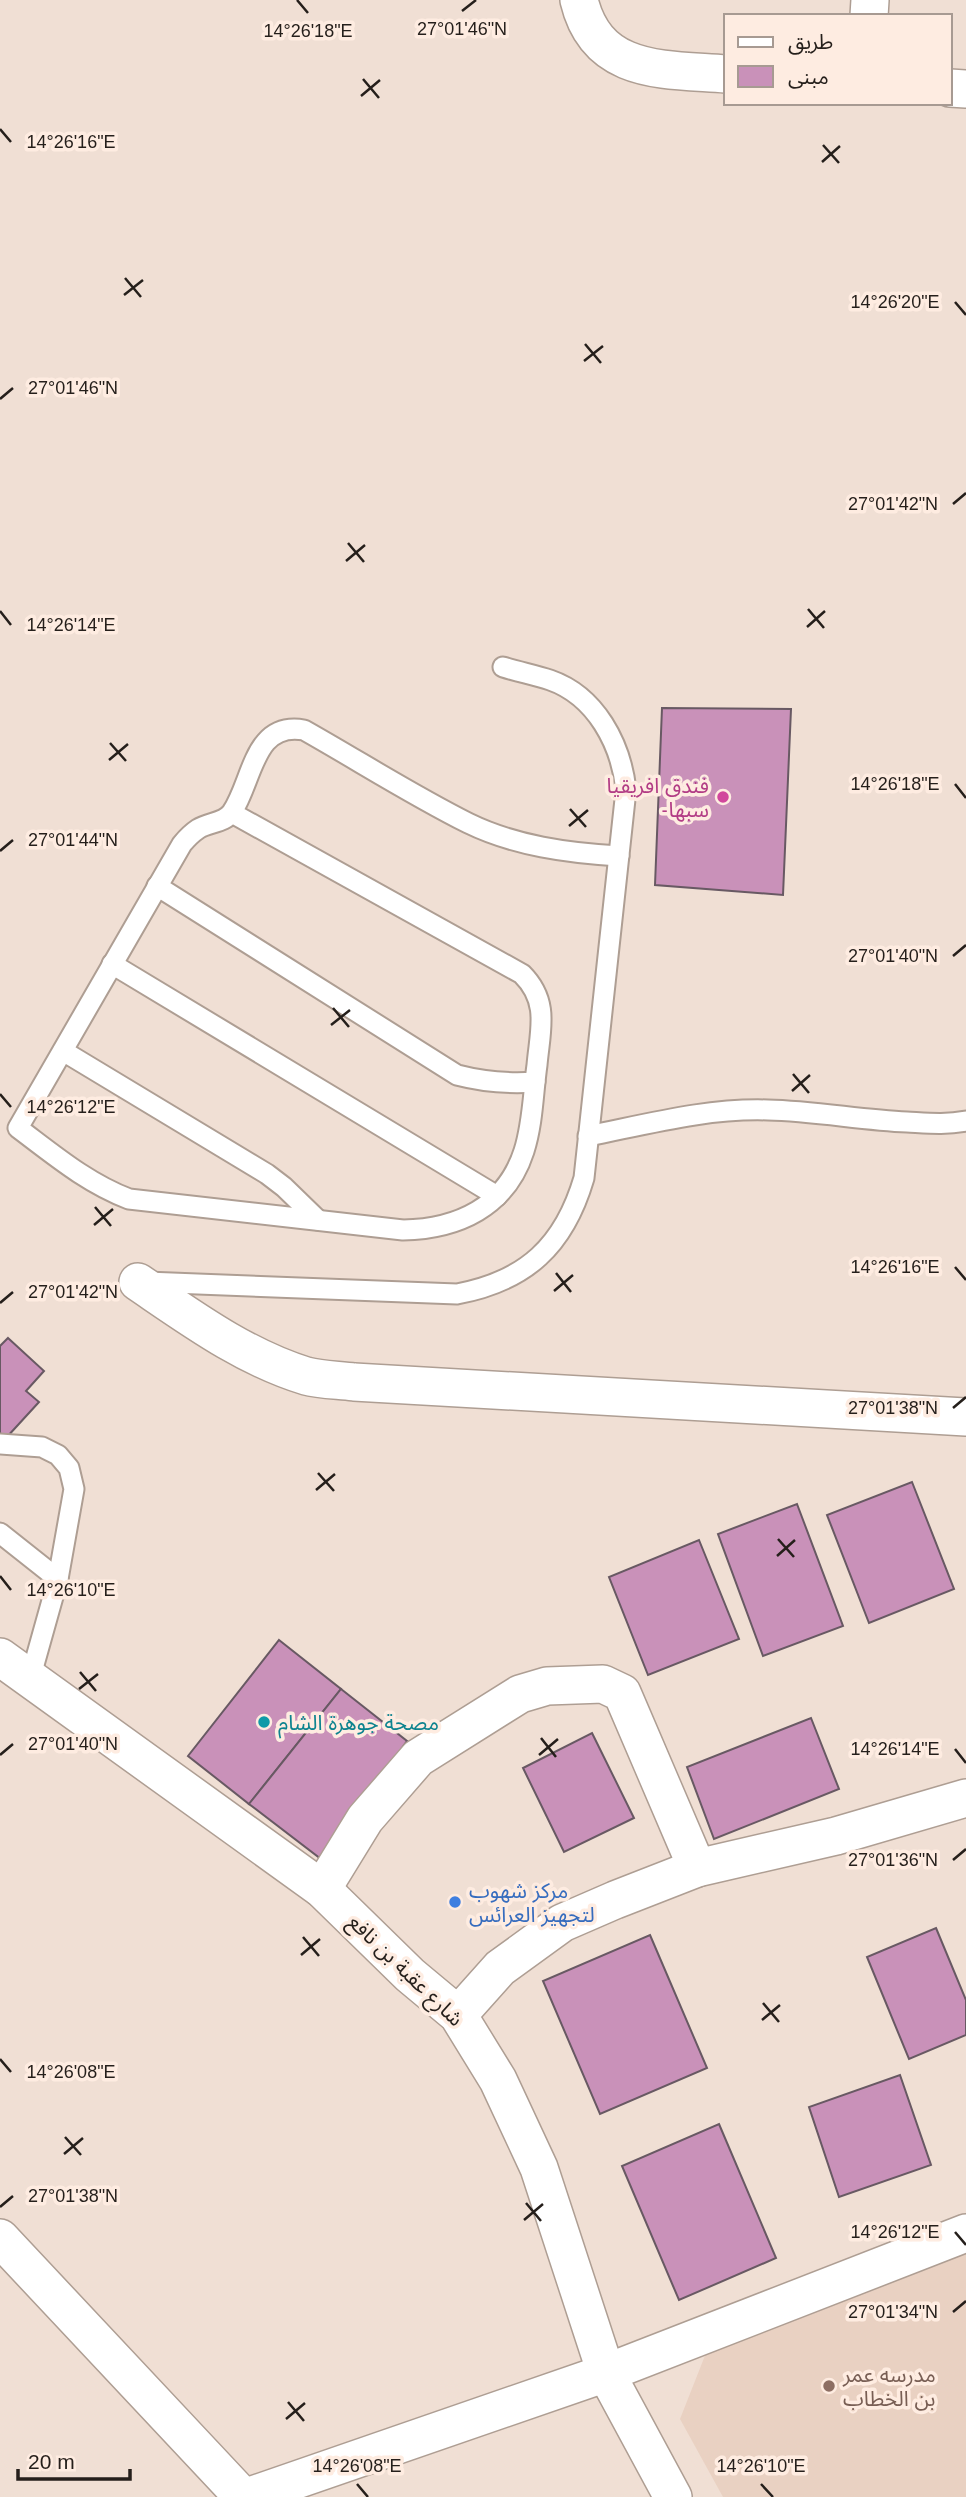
<svg xmlns="http://www.w3.org/2000/svg" width="966" height="2497" font-family="Helvetica,'Noto Sans Arabic',sans-serif">
	<style>
		.built { fill: #e9d1c2 }
		.building { fill: #c991b9; stroke: #685963; stroke-width: 2 }
		.lines { fill: none; stroke-linecap: round; stroke-linejoin: round }
		.lane-casing { stroke: #ae9e93; stroke-width: 23 }
		.street-casing { stroke: #ae9e93; stroke-width: 40 }
		.lane { stroke: #fff; stroke-width: 19 }
		.street { stroke: #fff; stroke-width: 37 }
		.ticks { fill: none; stroke: #251f1b; stroke-width: 2.5 }
		.hotel-dot { fill: #d1479c; stroke: #feece1; stroke-width: 2.5 }
		.culture-dot { fill: #0f9aa8; stroke: #feece1; stroke-width: 2.5 }
		.shop-dot { fill: #3f7fe0; stroke: #feece1; stroke-width: 2.5 }
		.education-dot { fill: #8d6e63; stroke: #feece1; stroke-width: 2.5 }
		.labels { text-anchor: middle; dominant-baseline: central; stroke-width: 7; stroke-linejoin: round; paint-order: stroke }
		.hotel-label { font-size: 21px; fill: #b23c85; stroke: #feece1; text-anchor: end }
		.culture-label { font-size: 21px; fill: #0d838f; stroke: #feece1; text-anchor: start }
		.shop-label { font-size: 21px; fill: #366cbe; stroke: #feece1; text-anchor: start }
		.street-label { font-size: 21px; fill: #251f1b; stroke: #feece1 }
		.education-label { font-size: 21px; fill: #785e54; stroke: #feece1; text-anchor: start }
		.ticks-label { font-size: 18px; text-anchor: middle; fill: #251f1b; stroke: #feece1; stroke-width: 7; stroke-linejoin: round; paint-order: stroke }
	</style>
	<rect width="100%" height="100%" fill="#f0dfd4"/>
	<polygon class="built" points="966,2253 966,2497 723,2497 680,2419 706,2353"/>
	<g class="building">
		<polygon points="662,708 791,709 783,895 655,885"/>
		<polygon points="8,1338 44,1371 26,1391 39,1402 6,1438 0,1433 0,1346"/>
		<polygon points="912,1482 954,1589 869,1623 827,1515"/>
		<polygon points="797,1504 843,1626 763,1656 718,1534"/>
		<polygon points="699,1540 739,1639 648,1675 609,1577"/>
		<polygon points="279,1640 341,1689 249,1804 188,1756"/>
		<polygon points="341,1689 407,1741 321,1859 249,1804"/>
		<polygon points="811,1718 839,1789 714,1839 687,1767"/>
		<polygon points="592,1733 634,1818 564,1852 523,1768"/>
		<polygon points="936,1928 966,2000 966,2035 909,2059 867,1957"/>
		<polygon points="650,1935 707,2068 600,2114 543,1981"/>
		<polygon points="900,2075 931,2165 839,2197 809,2107"/>
		<polygon points="719,2124 776,2258 679,2300 622,2166"/>
	</g>
	<g class="lines">
		<g class="lane-casing">
			<g id="lane">
				<path d="M232,813L522,974C550,1002 540,1030 537,1065C533,1093 533,1123 524,1151C506,1207 458,1229 403,1230L129,1199C87,1183 54,1155 18,1128L182,844C187,838 192,833 198,829C209,822 225,823 232,812C253,781 253,721 304,730C359,761 412,795 468,823C515,846 568,853 619,856"/>
				<path d="M157,886L457,1075C484,1082 507,1084 535,1082"/>
				<polyline points="112,964 497,1196"/>
				<polyline points="63,1051 267,1174 284,1187 318,1220"/>
				<path d="M588,1136C648,1124 707,1108 768,1110C815,1111 861,1120 907,1122C927,1123 946,1125 966,1121"/>
				<path d="M146,1282L457,1294C526,1281 564,1246 584,1178L626,790C621,744 596,696 550,680C535,675 519,672 503,667"/>
				<polyline points="0,1444 42,1447 58,1455 69,1468 74,1489 58,1579 30,1679"/>
				<polyline points="0,1533 58,1579"/>
			</g>
		</g>
		<g class="street-casing">
			<g id="street">
				<path d="M579,0C597,75 663,69 726,74"/>
				<polyline points="869,16 870,0"/>
				<polyline points="950,88 966,89"/>
				<path d="M138,1282C191,1318 244,1357 306,1376C321,1380 339,1380 354,1382L966,1417"/>
				<polyline points="0,1657 322,1889 410,1975 458,2015 498,2080 539,2168 606,2373 673,2497"/>
				<polyline points="322,1889 365,1819 418,1758 520,1694 547,1686 603,1684 622,1693 697,1868"/>
				<polyline points="458,2015 500,1968 562,1923 615,1900 697,1868 836,1836 966,1798"/>
				<polyline points="0,2238 243,2497"/>
				<polyline points="247,2497 606,2373 966,2233"/>
			</g>
		</g>
		<use href="#lane" class="lane"/>
		<use href="#street" class="street"/>
	</g>
	<path class="ticks" d="M297,0L308,13M462,11L476,0M363,79L379,98M361,96L380,80M0,129L11,142M823,145L839,163M822,162L840,146M125,278L141,297M124,295L143,280M955,302L966,315M585,344L601,363M584,361L603,346M0,399L13,388M953,504L966,493M348,543L364,562M346,561L365,545M808,609L824,628M0,611L11,625M807,627L825,611M110,743L126,761M109,760L128,744M955,784L966,798M570,809L586,827M569,826L588,810M0,851L13,840M953,956L966,945M333,1008L349,1027M331,1025L350,1010M793,1074L809,1093M792,1091L810,1075M0,1094L11,1107M95,1207L111,1226M94,1225L113,1209M955,1267L966,1280M556,1273L571,1292M554,1291L573,1275M0,1303L13,1292M953,1408L966,1397M318,1473L334,1491M316,1490L335,1474M778,1539L794,1557M777,1556L795,1540M0,1576L11,1590M80,1672L96,1691M79,1689L98,1674M541,1738L556,1757M955,1749L966,1763M0,1755L13,1744M539,1755L558,1739M953,1860L966,1849M303,1937L319,1956M301,1955L320,1939M763,2003L779,2022M762,2020L780,2005M0,2059L11,2072M65,2137L81,2155M64,2154L83,2138M526,2203L541,2221M0,2207L13,2196M524,2220L543,2204M955,2232L966,2245M953,2312L966,2301M288,2402L304,2421M286,2419L305,2403M357,2484L368,2497M761,2484L773,2497"/>
	<circle class="hotel-dot" cx="723" cy="797" r="7"/>
	<circle class="culture-dot" cx="264" cy="1722" r="7"/>
	<circle class="shop-dot" cx="455" cy="1902" r="7"/>
	<circle class="education-dot" cx="829" cy="2386" r="7"/>
	<g class="labels">
		<g class="hotel-label">
			<text x="709" y="785">فندق افريقيا<tspan x="709" dy="24">-سبها</tspan></text>
		</g>
		<g class="culture-label">
			<text x="278" y="1722">مصحة جوهرة الشام</text>
		</g>
		<g class="shop-label">
			<text x="469" y="1890">مركز شهوب<tspan x="469" dy="24">لتجهيز العرائس</tspan></text>
		</g>
		<g class="street-label">
			<text transform="translate(406 1970) rotate(44)">شارع عقبة بن نافع</text>
		</g>
		<g class="education-label">
			<text x="843" y="2374">مدرسه عمر<tspan x="843" dy="24">بن الخطاب</tspan></text>
		</g>
	</g>
	<g class="ticks-label">
		<text x="462" y="35">27°01'46"N</text>
		<text x="308" y="37">14°26'18"E</text>
		<text x="71" y="148">14°26'16"E</text>
		<text x="895" y="308">14°26'20"E</text>
		<text x="73" y="394">27°01'46"N</text>
		<text x="893" y="510">27°01'42"N</text>
		<text x="71" y="631">14°26'14"E</text>
		<text x="895" y="790">14°26'18"E</text>
		<text x="73" y="846">27°01'44"N</text>
		<text x="893" y="962">27°01'40"N</text>
		<text x="71" y="1113">14°26'12"E</text>
		<text x="895" y="1273">14°26'16"E</text>
		<text x="73" y="1298">27°01'42"N</text>
		<text x="893" y="1414">27°01'38"N</text>
		<text x="71" y="1596">14°26'10"E</text>
		<text x="73" y="1750">27°01'40"N</text>
		<text x="895" y="1755">14°26'14"E</text>
		<text x="893" y="1866">27°01'36"N</text>
		<text x="71" y="2078">14°26'08"E</text>
		<text x="73" y="2202">27°01'38"N</text>
		<text x="895" y="2238">14°26'12"E</text>
		<text x="893" y="2318">27°01'34"N</text>
		<text x="357" y="2472">14°26'08"E</text>
		<text x="761" y="2472">14°26'10"E</text>
	</g>
	<rect x="724" y="14" width="228" height="91" fill="#feece1" stroke="#a79a92" stroke-width="2"/>
	<rect x="738" y="37" width="35" height="10" fill="#ffffff" stroke="#a79a92" stroke-width="2"/>
	<text x="788" y="49" font-size="21" fill="#251f1b">طريق</text>
	<rect x="738" y="66" width="35" height="21" fill="#c991b9" stroke="#a79a92" stroke-width="2"/>
	<text x="788" y="84" font-size="21" fill="#251f1b">مبنى</text>
	<path d="M18 2469v10h112v-10" fill="none" stroke="#251f1b" stroke-width="3.5"/>
	<text x="28" y="2469" font-size="21" fill="#251f1b" stroke="#feece1" stroke-width="5" paint-order="stroke">20 m</text>
</svg>
